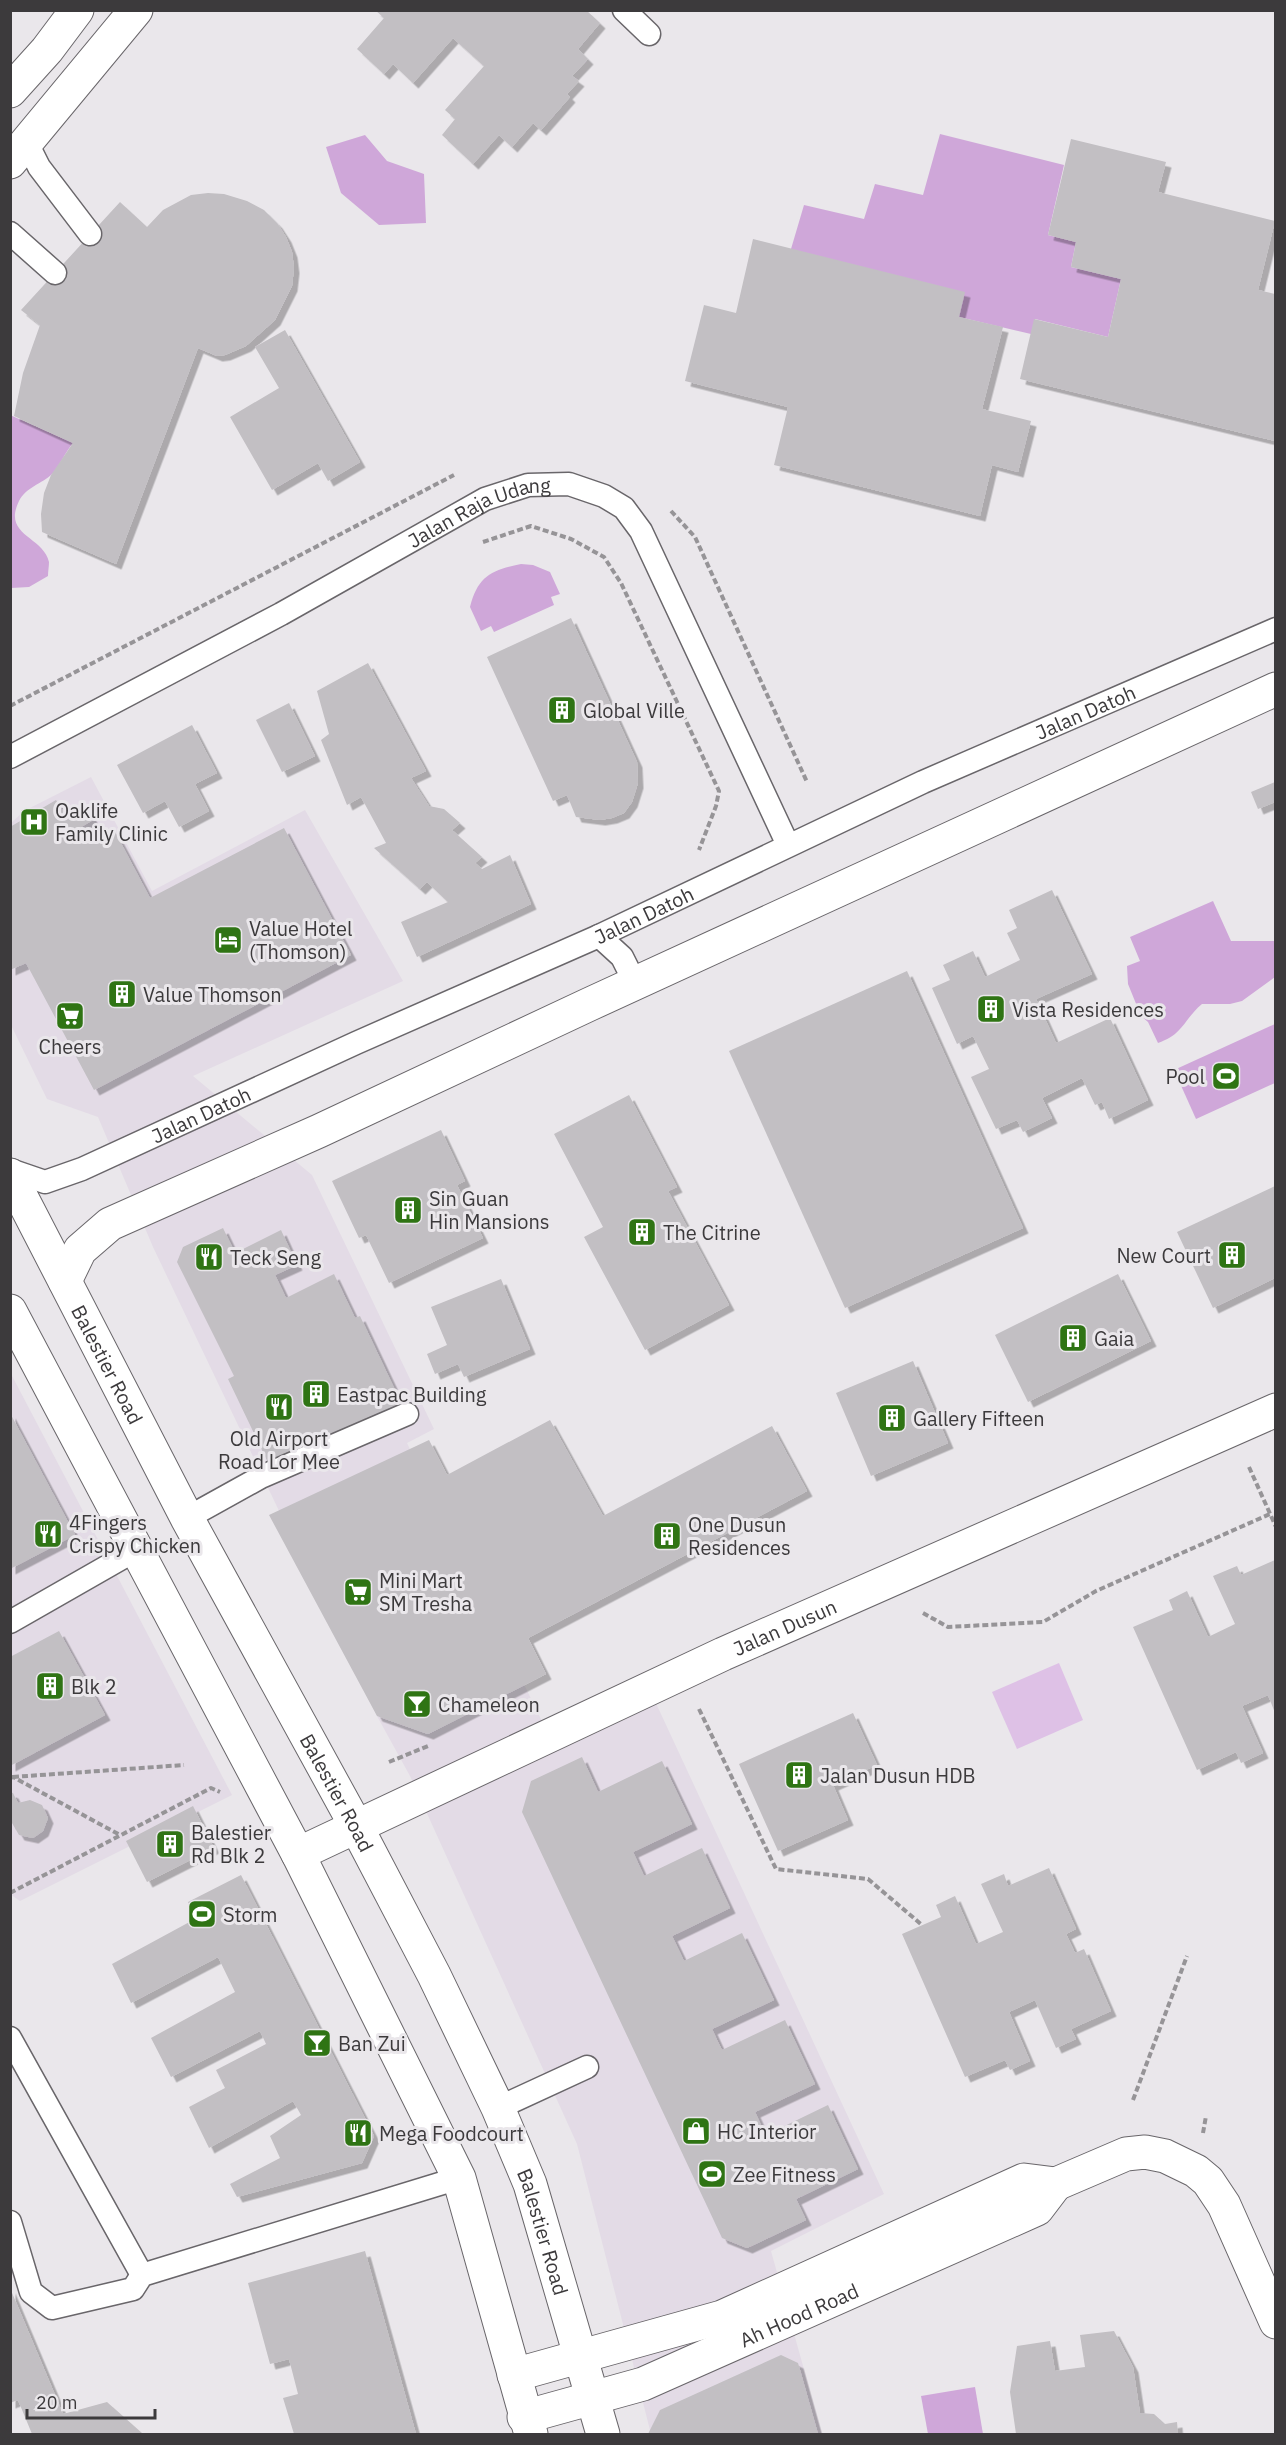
<svg xmlns="http://www.w3.org/2000/svg" width="1286" height="2445" font-family="'IBM Plex Sans',sans-serif">
	<style>
		.built { fill: #e3dbe6 }
		.green { fill: #dec1e6 }
		.water { fill: #cfa7d9 }
		.building { fill: #c2bfc3; filter: url(#shadow) }
		.lines { fill: none; stroke-linecap: round; stroke-linejoin: round }
		.service-casing { stroke: #69666a; stroke-width: 25 }
		.minor-casing { stroke: #69666a; stroke-width: 35 }
		.primary-casing { stroke: #69666a; stroke-width: 35 }
		.path { stroke: #969497; stroke-width: 4; stroke-dasharray: 6 3; stroke-linecap: butt }
		.service { stroke: #fff; stroke-width: 22 }
		.minor { stroke: #fff; stroke-width: 33 }
		.primary { stroke: #fff; stroke-width: 33 }
		.labels { text-anchor: middle; dominant-baseline: central; stroke-width: 6; stroke-linejoin: round; paint-order: stroke }
		.street-label { font-size: 20px; fill: #3c3a3c; stroke: #eae7eb }
		.poi-label { font-size: 20px; fill: #3c3a3c; stroke: #eae7eb; text-anchor: start }
	</style>
	<defs>
		<filter id="shadow"><feDropShadow dx="5.5" dy="5.5" stdDeviation="0" flood-color="#0004"/></filter>
	</defs>
	<rect width="100%" height="100%" fill="#eae7eb"/>
	<g class="built">
		<polygon points="91,777 152,891 305,810 403,981 193,1076 312,1175 434,1429 407,1443 552,1742 654,1699 884,2194 771,2251 822,2434 651,2434 577,2144 410,1776 377,1716 153,1247 98,1117 47,1099 11,1025 11,823 24,811"/>
		<polygon points="10,1372 232,1795 20,1901 10,1894"/>
	</g>
	<polygon class="green" points="1059,1663 1083,1720 1017,1749 992,1692"/>
	<g class="water">
		<polygon points="940,134 1064,165 1048,235 1076,242 1071,267 1121,279 1108,337 1035,319 1031,334 959,317 791,249 804,205 864,219 875,184 923,195"/>
		<polygon points="365,135 387,161 424,174 426,223 379,225 341,193 326,147"/>
		<path d="M10,415L73,443C65,453 60,465 52,474C42,484 26,487 19,501C2,536 43,536 49,562C49,566 48,571 48,576L29,587L11,588Z"/>
		<path d="M521,564L533,565L550,572L560,594L551,597L554,605L494,632L491,626L481,631L470,607C478,576 491,570 521,564Z"/>
		<path d="M1213,901L1231,941H1275V977L1242,1001L1230,1004H1202C1183,1020 1184,1034 1158,1043L1148,1022L1141,1016L1128,984L1127,966L1140,961L1130,937Z"/>
		<polygon points="1275,1024 1275,1083 1196,1119 1174,1070"/>
		<polygon points="975,2387 983,2434 928,2434 921,2396"/>
	</g>
	<g class="building">
		<polygon points="375,10 586,10 600,23 578,49 588,59 572,76 579,81 567,94 570,97 541,130 533,123 512,147 499,135 473,164 442,135 455,119 445,110 484,66 453,38 413,83 393,64 384,74 357,49 384,18"/>
		<polygon points="1071,139 1166,162 1158,192 1275,221 1258,290 1275,294 1275,441 1020,379 1034,319 1108,337 1121,279 1071,267 1076,242 1048,235"/>
		<polygon points="208,193 224,194 247,201 264,210 277,223 286,237 292,252 294,268 292,286 275,320 246,346 225,355 217,356 198,348 116,564 42,532 41,514 44,493 51,475 73,443 14,416 23,373 40,325 21,310 120,202 147,227 163,210 191,195"/>
		<polygon points="753,239 965,292 959,317 1003,327 982,409 1031,421 1018,472 992,465 980,516 774,465 788,407 685,381 704,305 736,313"/>
		<polygon points="285,330 360,462 328,481 318,463 272,490 230,417 279,388 255,347"/>
		<polygon points="571,618 637,762 638,783 632,802 624,813 612,818 600,820 576,817 567,795 553,801 487,657"/>
		<polygon points="368,663 426,771 411,778 429,806 444,809 460,823 452,830 482,857 475,863 482,869 510,855 531,904 417,957 401,922 448,902 427,882 420,889 374,848 386,843 361,797 347,805 321,740 329,734 317,691"/>
		<polygon points="289,703 315,756 282,772 256,720"/>
		<polygon points="192,725 217,773 195,784 209,811 179,827 165,801 143,813 117,765"/>
		<polygon points="1275,782 1275,802 1258,809 1251,792"/>
		<polygon points="56,800 62,810 72,805 76,813 87,807 93,820 81,827 88,841 113,828 150,898 284,828 351,955 94,1090 26,963 10,970 10,827"/>
		<polygon points="1052,890 1092,974 1036,999 1056,1043 1110,1018 1148,1100 1109,1119 1102,1102 1095,1105 1082,1078 1042,1098 1052,1118 1023,1132 1017,1120 996,1129 971,1077 989,1069 973,1036 957,1044 932,988 950,980 943,965 973,951 985,977 1020,960 1007,933 1017,928 1009,910"/>
		<polygon points="907,971 1023,1228 845,1308 729,1051"/>
		<polygon points="629,1095 677,1187 668,1191 729,1305 645,1350 584,1237 603,1227 554,1134"/>
		<polygon points="441,1130 465,1181 457,1185 483,1238 389,1283 366,1235 359,1238 332,1181"/>
		<polygon points="1275,1186 1275,1278 1213,1308 1177,1232"/>
		<polygon points="223,1228 235,1253 281,1230 297,1265 275,1275 286,1298 334,1274 355,1318 360,1316 404,1409 272,1471 228,1379 234,1376 177,1262 183,1247"/>
		<polygon points="1118,1274 1151,1341 1028,1402 995,1335"/>
		<polygon points="501,1279 530,1349 464,1377 458,1364 435,1374 427,1354 447,1345 431,1307"/>
		<polygon points="913,1361 948,1443 871,1476 836,1393"/>
		<polygon points="10,1413 75,1535 10,1569"/>
		<polygon points="550,1420 603,1516 772,1426 807,1491 528,1638 546,1674 428,1734 377,1716 269,1515 429,1440 447,1475"/>
		<polygon points="1275,1560 1275,1713 1268,1695 1242,1706 1263,1753 1241,1763 1236,1752 1197,1770 1133,1627 1173,1610 1169,1600 1187,1591 1208,1637 1235,1624 1213,1576 1237,1566 1241,1575"/>
		<polygon points="59,1631 105,1715 10,1766 10,1657"/>
		<polygon points="853,1713 877,1765 833,1785 848,1820 778,1851 739,1764"/>
		<polygon points="582,1757 598,1792 662,1761 692,1824 633,1852 644,1876 702,1848 730,1908 672,1936 684,1961 742,1933 774,2000 712,2029 717,2040 722,2050 785,2020 815,2084 755,2112 761,2125 766,2135 828,2105 858,2169 796,2199 806,2220 747,2248 722,2238 522,1812 531,1781"/>
		<polygon points="10,1792 13,1793 18,1803 30,1800 42,1805 48,1818 43,1831 33,1838 19,1835 12,1823 10,1824"/>
		<polygon points="193,1806 214,1848 147,1882 126,1841"/>
		<polygon points="1049,1868 1076,1929 1066,1934 1075,1953 1084,1949 1111,2011 1071,2029 1076,2039 1056,2048 1035,2000 1009,2012 1030,2061 1010,2070 1005,2060 965,2077 902,1934 941,1917 936,1905 955,1896 976,1944 1003,1932 981,1884 1004,1874 1008,1886"/>
		<polygon points="241,1875 374,2136 362,2163 237,2197 230,2184 280,2158 270,2136 301,2115 293,2101 209,2148 189,2107 225,2088 216,2070 266,2044 260,2031 171,2077 151,2038 235,1992 218,1957 131,2003 112,1964 195,1919 188,1902"/>
		<polygon points="365,2251 416,2434 294,2434 283,2398 298,2394 289,2359 270,2364 248,2283"/>
		<polygon points="10,2288 63,2414 107,2402 143,2434 32,2434 18,2400 10,2403"/>
		<polygon points="1114,2331 1133,2367 1140,2413 1154,2414 1165,2424 1177,2422 1178,2434 1016,2434 1010,2392 1017,2346 1050,2341 1055,2371 1085,2367 1080,2335"/>
		<polygon points="781,2355 798,2363 818,2434 648,2434 660,2410"/>
	</g>
	<g class="lines">
		<g class="service-casing">
			<g id="service">
				<polyline points="624,10 649,34"/>
				<polyline points="26,141 39,167 90,234"/>
				<polyline points="10,233 55,273"/>
				<path id="s1" d="M10,757L281,614L485,499L528,485L569,484L604,496L624,508L641,531L788,845"/>
				<polyline points="599,936 622,957 635,983"/>
				<path id="s2" d="M10,1170L45,1182L82,1169L356,1043L599,936L923,782L1276,629"/>
				<polyline points="187,1518 261,1477 407,1414"/>
				<polyline points="10,1622 136,1550"/>
				<polyline points="10,2038 142,2275"/>
				<polyline points="498,2108 587,2067"/>
				<polyline points="10,2222 31,2292 52,2308 133,2289 142,2275 459,2178"/>
			</g>
		</g>
		<g class="minor-casing">
			<g id="minor">
				<polyline points="65,1281 80,1250 110,1224 319,1131 590,1004 1276,689"/>
				<path id="s3" d="M298,1854L723,1654L1276,1410"/>
				<polyline points="514,2375 722,2317 1024,2180 1056,2184 1126,2154 1145,2152 1165,2156 1196,2171 1208,2181 1224,2205 1276,2322"/>
				<path id="s4" d="M524,2417L643,2384L1037,2209L1056,2184"/>
			</g>
		</g>
		<g class="primary-casing">
			<g id="primary">
				<polyline points="10,91 47,50 77,10"/>
				<polyline points="10,162 136,10"/>
				<path id="s5" d="M10,1175L187,1518L356,1826L434,1975L498,2108L530,2184L603,2434"/>
				<polyline points="10,1311 298,1854 459,2178 531,2434"/>
			</g>
		</g>
		<g class="path">
			<polyline points="671,511 695,537 807,782"/>
			<polyline points="483,542 531,526 571,539 604,557 621,583 719,791 716,806 699,850"/>
			<polyline points="10,706 454,475"/>
			<polyline points="1249,1467 1276,1527"/>
			<polyline points="923,1613 948,1627 1043,1622 1096,1591 1270,1514"/>
			<polyline points="699,1709 776,1869 868,1879 922,1925"/>
			<polyline points="389,1762 428,1746"/>
			<polyline points="13,1777 184,1765"/>
			<polyline points="10,1778 13,1777 120,1835"/>
			<polyline points="10,1893 211,1788 220,1792"/>
			<polyline points="1133,2100 1187,1956"/>
			<polyline points="1203,2133 1206,2116"/>
		</g>
		<use href="#service" class="service"/>
		<use href="#minor" class="minor"/>
		<use href="#primary" class="primary"/>
	</g>
	<defs>
		<g id="building-square" transform="scale(1.5)"><rect x="-9" y="-9" width="18" height="18" rx="4" fill="#2f7414" stroke="#eae7eb"/><path d="M-4-6H4V6H1V3H-1V6H-4ZM-2.5-4.3h1.7v1.8h-1.7ZM.8-4.3h1.7v1.8H.8ZM-2.5-1h1.7V.8h-1.7ZM.8-1h1.7V.8H.8Z" fill="#fff"/></g>
		<g id="hospital-square" transform="scale(1.5)"><rect x="-9" y="-9" width="18" height="18" rx="4" fill="#2f7414" stroke="#eae7eb"/><path d="M-5-5h3v3.5h4V-5h3V5h-3V1.5h-4V5h-3Z" fill="#fff"/></g>
		<g id="hotel-square" transform="scale(1.5)"><rect x="-9" y="-9" width="18" height="18" rx="4" fill="#2f7414" stroke="#eae7eb"/><path d="M-6-4.5h1.5V1H6V5H4.5V3h-9V5H-6ZM-4 0a1.8 1.8 0 1 1 3.6 0ZM.5 0V-2.5h3Q6-2.5 6 0Z" fill="#fff"/></g>
		<g id="supermarket-square" transform="scale(1.5)"><rect x="-9" y="-9" width="18" height="18" rx="4" fill="#2f7414" stroke="#eae7eb"/><path d="M-6-5.5h2.5l.6 2H6L4.5 2H-2.5L-4.4-4H-6ZM-1.5 3.2a1.3 1.3 0 1 0 .1 0ZM3 3.2a1.3 1.3 0 1 0 .1 0Z" fill="#fff"/></g>
		<g id="stadium-square" transform="scale(1.5)"><rect x="-9" y="-9" width="18" height="18" rx="4" fill="#2f7414" stroke="#eae7eb"/><path d="M0-5a6.5 5 0 1 0 0 10a6.5 5 0 1 0 0-10ZM-3.5-1.8h7v3.6h-7Z" fill="#fff"/></g>
		<g id="restaurant-square" transform="scale(1.5)"><rect x="-9" y="-9" width="18" height="18" rx="4" fill="#2f7414" stroke="#eae7eb"/><path d="M-5-6h1v4h1v-4h1v4h1v-4h1v5L-1.5 .5V6h-2V.5L-5-1ZM5-6V6H3V1.5H1.5Q1.5-4 5-6Z" fill="#fff"/></g>
		<g id="bar-square" transform="scale(1.5)"><rect x="-9" y="-9" width="18" height="18" rx="4" fill="#2f7414" stroke="#eae7eb"/><path d="M-6-5H6L.8 .8V4.5H3.5V6h-7V4.5H-.8V.8Z" fill="#fff"/></g>
		<g id="shop-square" transform="scale(1.5)"><rect x="-9" y="-9" width="18" height="18" rx="4" fill="#2f7414" stroke="#eae7eb"/><path d="M-5-2.5h2.3a2.7 3.5 0 0 1 5.4 0H5L5.5 6h-11ZM-1.5-2.5h3a1.5 2.3 0 0 0-3 0Z" fill="#fff"/></g>
	</defs>
	<g fill-rule="evenodd">
		<use href="#building-square" x="562" y="710"/>
		<use href="#hospital-square" x="34" y="822"/>
		<use href="#hotel-square" x="228" y="940"/>
		<use href="#building-square" x="122" y="994"/>
		<use href="#building-square" x="991" y="1009"/>
		<use href="#supermarket-square" x="70" y="1016"/>
		<use href="#stadium-square" x="1226" y="1076"/>
		<use href="#building-square" x="408" y="1210"/>
		<use href="#building-square" x="642" y="1232"/>
		<use href="#building-square" x="1232" y="1255"/>
		<use href="#restaurant-square" x="209" y="1257"/>
		<use href="#building-square" x="1073" y="1338"/>
		<use href="#building-square" x="316" y="1394"/>
		<use href="#restaurant-square" x="279" y="1407"/>
		<use href="#building-square" x="892" y="1418"/>
		<use href="#restaurant-square" x="48" y="1534"/>
		<use href="#building-square" x="667" y="1536"/>
		<use href="#supermarket-square" x="358" y="1592"/>
		<use href="#building-square" x="50" y="1686"/>
		<use href="#bar-square" x="417" y="1704"/>
		<use href="#building-square" x="799" y="1775"/>
		<use href="#building-square" x="170" y="1844"/>
		<use href="#stadium-square" x="202" y="1914"/>
		<use href="#bar-square" x="317" y="2043"/>
		<use href="#shop-square" x="696" y="2131"/>
		<use href="#restaurant-square" x="358" y="2133"/>
		<use href="#stadium-square" x="712" y="2174"/>
	</g>
	<g class="labels">
		<g class="street-label">
			<text stroke="none"><textPath href="#s1" startOffset="531">Jalan Raja Udang</textPath></text>
			<text stroke="none"><textPath href="#s2" startOffset="1179">Jalan Datoh</textPath></text>
			<text stroke="none"><textPath href="#s2" startOffset="693">Jalan Datoh</textPath></text>
			<text stroke="none"><textPath href="#s2" startOffset="207">Jalan Datoh</textPath></text>
			<text stroke="none"><textPath href="#s5" startOffset="213">Balestier Road</textPath></text>
			<text stroke="none"><textPath href="#s3" startOffset="537">Jalan Dusun</textPath></text>
			<text stroke="none"><textPath href="#s5" startOffset="699">Balestier Road</textPath></text>
			<text stroke="none"><textPath href="#s5" startOffset="1185">Balestier Road</textPath></text>
			<text stroke="none"><textPath href="#s4" startOffset="294">Ah Hood Road</textPath></text>
		</g>
		<g class="poi-label">
			<text x="583" y="710">Global Ville</text>
			<text x="55" y="810">Oaklife<tspan x="55" dy="23">Family Clinic</tspan></text>
			<text x="249" y="928">Value Hotel<tspan x="249" dy="23">(Thomson)</tspan></text>
			<text x="143" y="994">Value Thomson</text>
			<text x="1012" y="1009">Vista Residences</text>
			<text x="70" y="1046" text-anchor="middle">Cheers</text>
			<text x="1205" y="1076" text-anchor="end">Pool</text>
			<text x="429" y="1198">Sin Guan<tspan x="429" dy="23">Hin Mansions</tspan></text>
			<text x="663" y="1232">The Citrine</text>
			<text x="1211" y="1255" text-anchor="end">New Court</text>
			<text x="230" y="1257">Teck Seng</text>
			<text x="1094" y="1338">Gaia</text>
			<text x="337" y="1394">Eastpac Building</text>
			<text x="913" y="1418">Gallery Fifteen</text>
			<text x="279" y="1438" text-anchor="middle">Old Airport<tspan x="279" dy="23">Road Lor Mee</tspan></text>
			<text x="69" y="1522">4Fingers<tspan x="69" dy="23">Crispy Chicken</tspan></text>
			<text x="688" y="1524">One Dusun<tspan x="688" dy="23">Residences</tspan></text>
			<text x="379" y="1580">Mini Mart<tspan x="379" dy="23">SM Tresha</tspan></text>
			<text x="71" y="1686">Blk 2</text>
			<text x="438" y="1704">Chameleon</text>
			<text x="820" y="1775">Jalan Dusun HDB</text>
			<text x="191" y="1832">Balestier<tspan x="191" dy="23">Rd Blk 2</tspan></text>
			<text x="223" y="1914">Storm</text>
			<text x="338" y="2043">Ban Zui</text>
			<text x="717" y="2131">HC Interior</text>
			<text x="379" y="2133">Mega Foodcourt</text>
			<text x="733" y="2174">Zee Fitness</text>
		</g>
	</g>
	<rect width="1286" height="2445" fill="none" stroke="#3c3a3c" stroke-width="24"/>
	<path d="M27 2409v9h128v-9" fill="none" stroke="#3c3a3c" stroke-width="3"/>
	<text x="36" y="2409" font-size="18" fill="#3c3a3c" stroke="#eae7eb" stroke-width="4.5" paint-order="stroke">20 m</text>
</svg>
